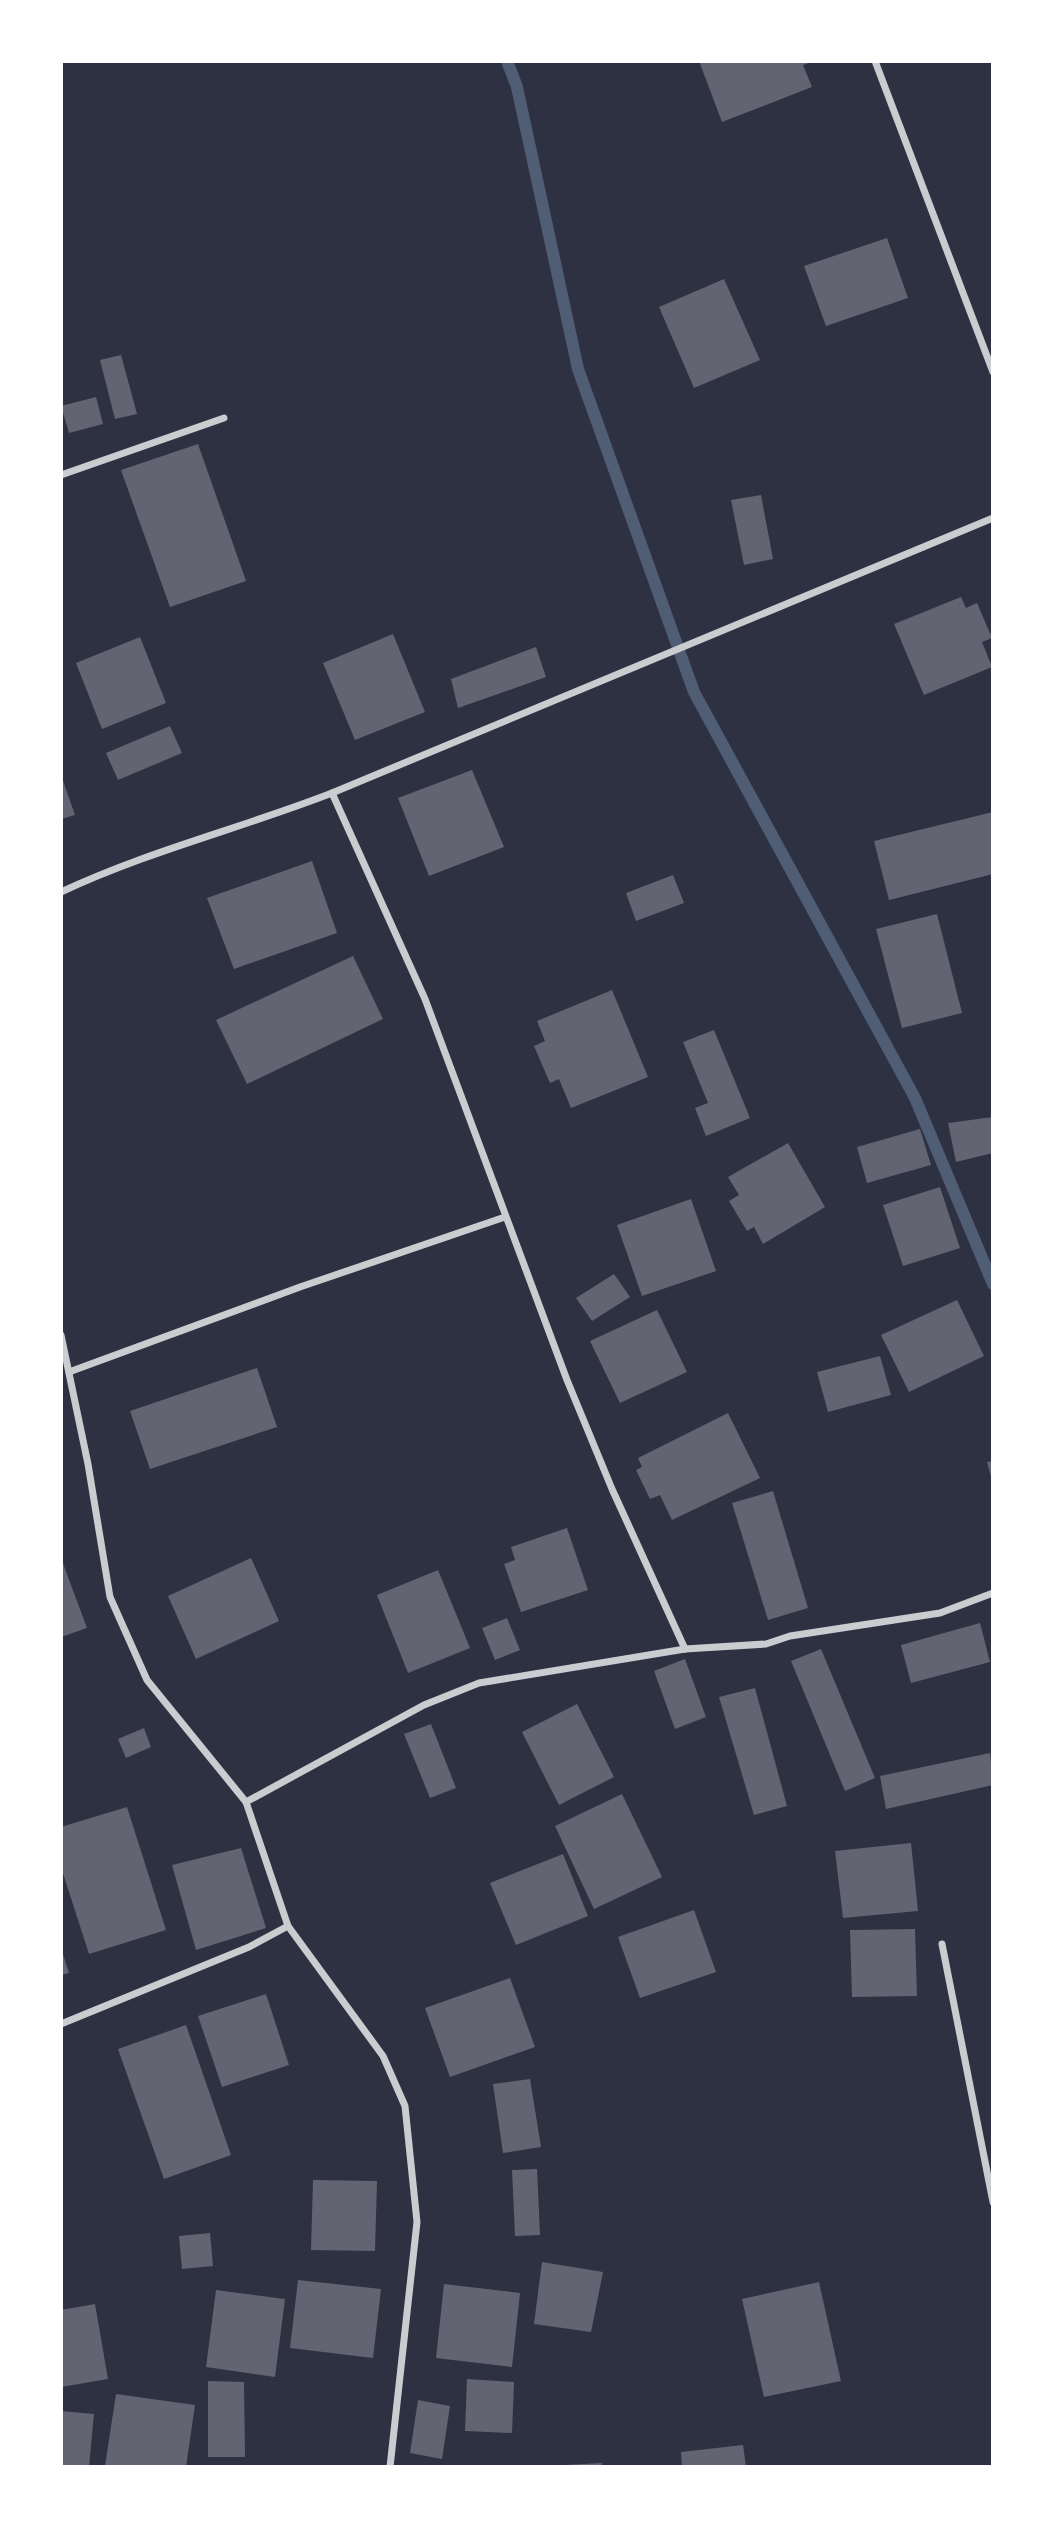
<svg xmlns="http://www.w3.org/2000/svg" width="1054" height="2528" font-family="'Fira Sans Condensed',sans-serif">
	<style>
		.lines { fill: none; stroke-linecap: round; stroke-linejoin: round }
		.stream { stroke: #4f5d75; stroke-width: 12 }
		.building { fill: #626471 }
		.minor { stroke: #caccd0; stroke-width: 7 }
	</style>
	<rect width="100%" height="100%" fill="#2d3142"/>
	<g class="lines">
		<polyline class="stream" points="507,61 517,87 578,369 694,692 915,1098 993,1284"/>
	</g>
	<g class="building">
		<polygon points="699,61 814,61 803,65 812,87 722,122"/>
		<polygon points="887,238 908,298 826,326 804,266"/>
		<polygon points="724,279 760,360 694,388 659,307"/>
		<polygon points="121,355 137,414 115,419 100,360"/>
		<polygon points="96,397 103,424 69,433 61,406"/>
		<polygon points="198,444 246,581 170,607 121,470"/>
		<polygon points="761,495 773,559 744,565 731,500"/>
		<polygon points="961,597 966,608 977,603 992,638 982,642 992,667 924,695 894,624"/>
		<polygon points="393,634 425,712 355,740 323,663"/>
		<polygon points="140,637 166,703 102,729 76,663"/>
		<polygon points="536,647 546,677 458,708 451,679"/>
		<polygon points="170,726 182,753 118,780 106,753"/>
		<polygon points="472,770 504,847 429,876 398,798"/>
		<polygon points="61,775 75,815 61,819"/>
		<polygon points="993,812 993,874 889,900 874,841"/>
		<polygon points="312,861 337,933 234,969 207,898"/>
		<polygon points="673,875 684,903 636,921 626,893"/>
		<polygon points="937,914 962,1013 902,1028 876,929"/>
		<polygon points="353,956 383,1019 247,1084 216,1020"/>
		<polygon points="612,990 648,1077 571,1108 559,1079 550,1083 534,1046 545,1041 537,1021"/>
		<polygon points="714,1030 750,1118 706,1136 695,1108 708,1103 683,1042"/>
		<polygon points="993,1117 993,1153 956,1162 948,1123"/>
		<polygon points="920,1129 931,1165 867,1183 857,1147"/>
		<polygon points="788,1143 825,1207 763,1244 754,1227 747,1231 729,1201 739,1195 728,1177"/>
		<polygon points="940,1187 960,1248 903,1266 883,1205"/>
		<polygon points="691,1199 716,1271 642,1296 617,1225"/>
		<polygon points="614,1274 630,1297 592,1321 576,1298"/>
		<polygon points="957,1300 984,1356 909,1392 881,1335"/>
		<polygon points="657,1310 687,1372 620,1403 590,1341"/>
		<polygon points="880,1356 891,1395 828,1412 817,1372"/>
		<polygon points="257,1368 277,1427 150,1469 130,1411"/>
		<polygon points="728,1413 760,1478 672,1520 660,1495 650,1499 636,1470 642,1467 638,1458"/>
		<polygon points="993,1461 993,1479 992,1480 987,1462"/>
		<polygon points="773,1491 808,1608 768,1620 732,1503"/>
		<polygon points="567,1528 588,1590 521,1612 504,1564 515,1560 511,1547"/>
		<polygon points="61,1558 87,1628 61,1637"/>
		<polygon points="251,1558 279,1621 196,1659 168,1596"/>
		<polygon points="438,1570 470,1648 408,1673 377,1595"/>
		<polygon points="507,1618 520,1650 495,1660 482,1628"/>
		<polygon points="980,1623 990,1662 911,1683 901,1645"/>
		<polygon points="821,1649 875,1778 845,1791 791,1661"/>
		<polygon points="685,1659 706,1717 675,1729 654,1671"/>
		<polygon points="755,1688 787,1806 754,1815 719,1697"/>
		<polygon points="577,1704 614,1777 559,1805 522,1732"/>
		<polygon points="431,1724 456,1788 430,1798 404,1734"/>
		<polygon points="144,1728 151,1747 126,1758 118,1739"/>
		<polygon points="990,1753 993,1785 886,1809 880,1776"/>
		<polygon points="622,1794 662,1877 594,1909 555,1826"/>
		<polygon points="127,1807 166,1930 89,1954 61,1867 61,1827"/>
		<polygon points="911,1843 918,1911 843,1918 835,1851"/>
		<polygon points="241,1848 266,1928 196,1950 172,1865"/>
		<polygon points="563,1854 588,1916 516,1945 490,1883"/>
		<polygon points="694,1910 716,1972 640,1998 618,1937"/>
		<polygon points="915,1929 917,1996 852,1997 850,1930"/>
		<polygon points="61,1948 69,1973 61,1975"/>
		<polygon points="510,1978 535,2047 450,2077 425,2008"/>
		<polygon points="266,1994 289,2065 222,2087 198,2016"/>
		<polygon points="186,2025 231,2155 164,2179 118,2049"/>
		<polygon points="530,2079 541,2147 503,2153 493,2084"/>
		<polygon points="537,2169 540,2235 515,2236 512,2170"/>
		<polygon points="313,2180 377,2181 375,2251 311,2250"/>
		<polygon points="210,2233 213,2266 182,2269 179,2236"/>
		<polygon points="542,2262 603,2272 591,2332 534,2324"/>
		<polygon points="298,2280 381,2289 373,2358 290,2348"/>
		<polygon points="819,2282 841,2381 764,2397 742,2299"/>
		<polygon points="444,2284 520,2293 512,2367 436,2358"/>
		<polygon points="216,2290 285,2299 275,2377 206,2367"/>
		<polygon points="95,2304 108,2379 61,2387 61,2310"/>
		<polygon points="467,2379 514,2382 512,2433 465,2431"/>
		<polygon points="208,2381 244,2382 245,2457 208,2457"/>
		<polygon points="116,2394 195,2405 186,2467 105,2466"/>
		<polygon points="418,2400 450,2406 442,2459 410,2453"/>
		<polygon points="61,2411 94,2414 89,2467 61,2467"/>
		<polygon points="743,2445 746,2467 682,2467 681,2452"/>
		<polygon points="602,2463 602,2467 564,2467 564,2465"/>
	</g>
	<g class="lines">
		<g class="minor">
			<polyline points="875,61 993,372"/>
			<polyline points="61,475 224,418"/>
			<polyline points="332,793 425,999 567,1380 612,1489 685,1649"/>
			<path d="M61,892C148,851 242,828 332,793L993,518"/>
			<polyline points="61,1335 88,1464 110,1597 147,1680 246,1802"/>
			<polyline points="69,1372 300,1287 505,1217"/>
			<polyline points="288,1926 383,2056 405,2106 417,2222 390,2467"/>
			<polyline points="942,1944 993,2202"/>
			<polyline points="61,2024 249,1947 288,1926 246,1802 424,1705 479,1683 685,1649 766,1644 790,1636 940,1613 993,1593"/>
		</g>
	</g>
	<rect width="1054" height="2528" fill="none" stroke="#ffffff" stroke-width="126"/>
</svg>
